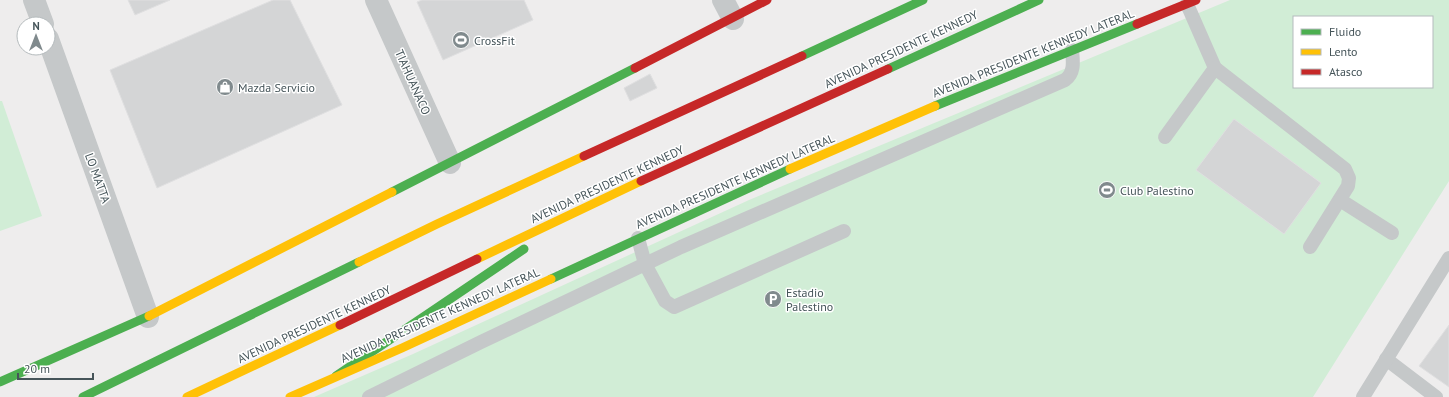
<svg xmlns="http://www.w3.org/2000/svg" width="1449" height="397" font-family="'PT Sans',sans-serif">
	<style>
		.green { fill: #d1edd6; fill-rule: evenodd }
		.building { fill: #d4d5d6; stroke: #dfdfe0 }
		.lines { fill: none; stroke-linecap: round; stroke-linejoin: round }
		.lane { stroke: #c5c8c9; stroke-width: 14 }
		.street { stroke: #c5c8c9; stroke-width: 22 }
		.fast { stroke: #4caf50; stroke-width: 9 }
		.slow { stroke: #ffc107; stroke-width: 9 }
		.jam { stroke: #c62828; stroke-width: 9 }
		.labels { text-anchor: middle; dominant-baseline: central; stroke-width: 3; stroke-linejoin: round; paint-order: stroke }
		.poi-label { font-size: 12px; fill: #455459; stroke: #fff; text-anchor: start }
		.street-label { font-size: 12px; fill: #455459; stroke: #fff }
	</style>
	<rect width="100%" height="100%" fill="#eeeded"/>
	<g class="green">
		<path d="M1230,0H1449V181L1313,397H314L413,354L749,200ZM1294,17H1432V87H1294Z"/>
		<polygon points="0,101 2,101 42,216 0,231"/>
	</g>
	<g class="building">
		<polygon points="128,0 170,0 135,15"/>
		<polygon points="273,0 290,0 342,105 157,188 110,70"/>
		<polygon points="422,0 524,0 533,20 443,60 417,2"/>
		<polygon points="650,74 657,88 630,101 624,88"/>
		<polygon points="1234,119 1321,183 1284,234 1196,170"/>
		<polygon points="1449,325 1449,387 1419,366"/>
	</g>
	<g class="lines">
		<g class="lane">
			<polyline points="1187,4 1215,68 1345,169 1349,178 1348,186 1310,247"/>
			<polyline points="1165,137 1215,68"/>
			<polyline points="1340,200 1392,233"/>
			<polyline points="638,238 645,264 665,301 674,307 844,231"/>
			<polyline points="1386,359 1436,397"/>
			<path d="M369,397L481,342L681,247L1065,80C1075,73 1073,61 1072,50"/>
			<polyline points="1363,397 1449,258"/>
		</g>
		<g class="street">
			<polyline points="34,0 43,24"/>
			<polyline points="376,0 450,163"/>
			<polyline points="723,0 733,19"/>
			<polyline points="48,39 148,317"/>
		</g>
		<g class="fast">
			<polyline points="802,56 923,0"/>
			<polyline points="888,69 1039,0"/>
			<polyline points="935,106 1137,24"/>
			<polyline points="392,192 635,68"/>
			<polyline points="551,279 790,169"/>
			<polyline points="336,376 524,249"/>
			<polyline points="0,382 149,316"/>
			<polyline points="83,397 359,262"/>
		</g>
		<g class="slow">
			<polyline points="790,169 935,106"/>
			<polyline points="477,259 641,181"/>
			<polyline points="359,262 437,224 584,156"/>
			<polyline points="149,316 392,192"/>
			<polyline points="187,397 340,325"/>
			<polyline points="290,397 402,348 551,279"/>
		</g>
		<g class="jam">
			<polyline points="1137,24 1196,0"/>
			<polyline points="635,68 767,0"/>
			<polyline points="584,156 802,56"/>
			<polyline points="641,181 888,69"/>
			<polyline points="340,325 477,259"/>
		</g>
	</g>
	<defs>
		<g id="stadium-disc" transform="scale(0.9)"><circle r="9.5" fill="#808a8d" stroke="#fff"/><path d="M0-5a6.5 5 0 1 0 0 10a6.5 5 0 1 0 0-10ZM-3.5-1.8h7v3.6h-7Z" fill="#fff"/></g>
		<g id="shop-disc" transform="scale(0.9)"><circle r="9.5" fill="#808a8d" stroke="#fff"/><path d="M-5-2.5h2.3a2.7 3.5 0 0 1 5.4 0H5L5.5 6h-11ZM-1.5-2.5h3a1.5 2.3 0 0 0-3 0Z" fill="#fff"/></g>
		<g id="parking-disc" transform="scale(0.9)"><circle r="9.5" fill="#808a8d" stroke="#fff"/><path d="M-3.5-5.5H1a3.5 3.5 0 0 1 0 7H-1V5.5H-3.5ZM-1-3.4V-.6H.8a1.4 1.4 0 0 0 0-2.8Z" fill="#fff"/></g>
	</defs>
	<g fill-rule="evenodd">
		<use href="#stadium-disc" x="461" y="40"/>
		<use href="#shop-disc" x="225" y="87"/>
		<use href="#stadium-disc" x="1107" y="190"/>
		<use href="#parking-disc" x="773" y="299"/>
	</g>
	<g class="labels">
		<g class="poi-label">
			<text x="474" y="40">CrossFit</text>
			<text x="238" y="87">Mazda Servicio</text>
			<text x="1120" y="190">Club Palestino</text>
			<text x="786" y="292">Estadio<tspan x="786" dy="14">Palestino</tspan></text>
		</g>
		<g class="street-label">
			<text transform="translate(901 49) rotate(-25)">AVENIDA PRESIDENTE KENNEDY</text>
			<text transform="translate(1033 53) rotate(-22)">AVENIDA PRESIDENTE KENNEDY LATERAL</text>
			<text transform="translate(413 82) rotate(66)">TIAHUANACO</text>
			<text transform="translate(98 178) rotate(70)">LO MATTA</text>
			<text transform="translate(735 181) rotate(-24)">AVENIDA PRESIDENTE KENNEDY LATERAL</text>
			<text transform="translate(607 184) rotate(-25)">AVENIDA PRESIDENTE KENNEDY</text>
			<text transform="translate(440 315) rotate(-24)">AVENIDA PRESIDENTE KENNEDY LATERAL</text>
			<text transform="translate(314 324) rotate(-25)">AVENIDA PRESIDENTE KENNEDY</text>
		</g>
	</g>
	<rect x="1293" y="16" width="140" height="72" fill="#ffffff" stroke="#b5bbbd"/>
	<rect x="1301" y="29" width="20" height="6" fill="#4caf50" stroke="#b5bbbd"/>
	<text x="1329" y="36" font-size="12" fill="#455459">Fluido</text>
	<rect x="1301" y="49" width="20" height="6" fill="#ffc107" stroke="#b5bbbd"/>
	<text x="1329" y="56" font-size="12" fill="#455459">Lento</text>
	<rect x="1301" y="69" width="20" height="6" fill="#c62828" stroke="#b5bbbd"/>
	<text x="1329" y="76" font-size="12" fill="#455459">Atasco</text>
	<g transform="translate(36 36)"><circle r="19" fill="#ffffff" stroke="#b5bbbd"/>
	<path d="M0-3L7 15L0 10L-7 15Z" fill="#808a8d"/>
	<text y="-6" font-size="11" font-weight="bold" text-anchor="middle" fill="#455459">N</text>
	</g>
	<path d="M18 373v6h75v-6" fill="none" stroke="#455459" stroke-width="2"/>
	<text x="24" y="373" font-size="12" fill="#455459" stroke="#ffffff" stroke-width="3" paint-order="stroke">20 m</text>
</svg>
